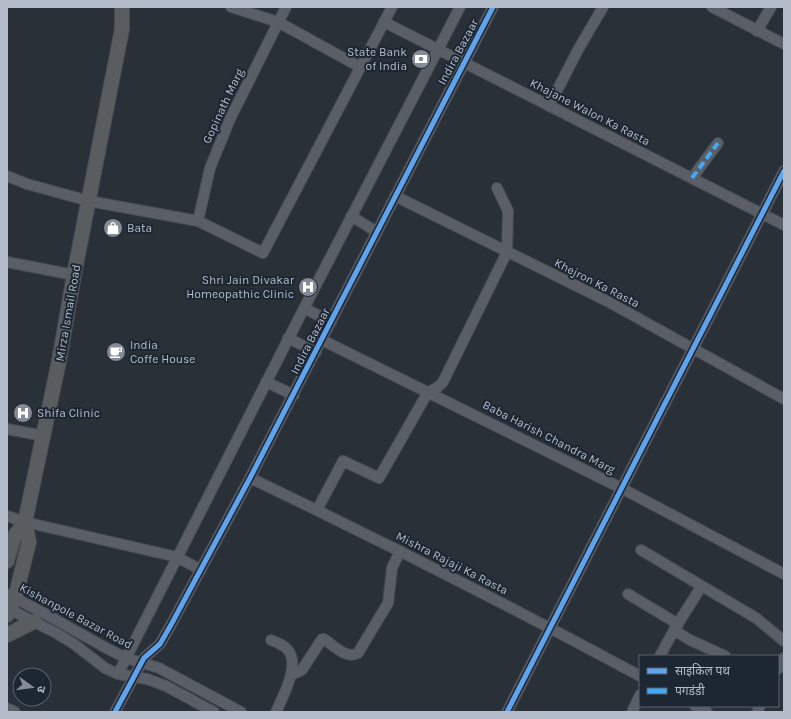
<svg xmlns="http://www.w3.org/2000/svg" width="791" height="719" font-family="Karla,'Noto Sans Devanagari',sans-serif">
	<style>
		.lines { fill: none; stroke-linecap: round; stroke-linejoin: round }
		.minor-casing { stroke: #484c53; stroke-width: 12 }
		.highway-casing { stroke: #474c53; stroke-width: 16 }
		.minor { stroke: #5a5e66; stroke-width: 10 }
		.highway { stroke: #5a5d60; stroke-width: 14 }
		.quiet { stroke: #3fa9f5; stroke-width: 4; stroke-dasharray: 8 4; stroke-linecap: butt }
		.cycleway-casing { stroke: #1d2633; stroke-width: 8 }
		.cycleway { stroke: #60a3ed; stroke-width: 5 }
		.labels { text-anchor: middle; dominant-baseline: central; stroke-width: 4; stroke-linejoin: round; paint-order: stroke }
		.poi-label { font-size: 12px; fill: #b4bcc9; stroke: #1d2633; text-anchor: start }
		.street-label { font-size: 12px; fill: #b4bcc9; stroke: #1d2633 }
	</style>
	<rect width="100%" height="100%" fill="#2a3038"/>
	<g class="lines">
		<g class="minor-casing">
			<g id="minor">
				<polyline points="231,7 278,22 360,67"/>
				<polyline points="712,7 784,44"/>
				<polyline points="384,22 784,225"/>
				<polyline points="757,31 771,7"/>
				<polyline points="549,106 579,48 603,7"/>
				<polyline points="7,176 27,184 89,201 198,221 263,253 392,7"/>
				<polyline points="692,178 718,143"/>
				<polyline points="395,196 607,301 784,399"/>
				<polyline points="351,216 377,232"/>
				<polyline points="198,221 210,168 230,119 286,7"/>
				<polyline points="7,262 74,275"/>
				<polyline points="304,308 331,322"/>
				<polyline points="288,338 316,352"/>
				<polyline points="322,340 623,489 784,574"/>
				<polyline points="266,382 294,395"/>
				<polyline points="7,429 44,436"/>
				<path d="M250,478C382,541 512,607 640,676"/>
				<polyline points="317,510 343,461 379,478 428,392 438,387 443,382 507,252 508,211 497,188"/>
				<polyline points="7,516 25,522 177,557 201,570"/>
				<polyline points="641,550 756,618 784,641"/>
				<polyline points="7,594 42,612 108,649 126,658 159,668 241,712"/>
				<polyline points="628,594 678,624"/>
				<polyline points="7,608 56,633 74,644 105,668 118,674 147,679 166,686 214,712"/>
				<polyline points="674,630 690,640 725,656"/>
				<path d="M271,640C276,642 281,644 285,647C303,661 283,696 276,712"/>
				<polyline points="660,656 674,630 701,587"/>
				<polyline points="778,669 784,658"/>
				<polyline points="118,674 299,318 460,7"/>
				<path d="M291,675L302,670L322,639H324C333,645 347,660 358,653L388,603L392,568L400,551"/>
				<polyline points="695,706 707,712"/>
				<polyline points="7,708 15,712"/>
				<polyline points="115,712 144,658 160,644 172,623 250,478 493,7"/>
				<polyline points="507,712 784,171"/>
				<polyline points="632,712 640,695"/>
				<polyline points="757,712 760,706"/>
			</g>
		</g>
		<g class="highway-casing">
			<g id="highway">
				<polyline points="7,561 14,537 25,522"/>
				<polyline points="7,615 15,598 29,542 25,522 59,361 74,275 122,29 122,7"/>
				<polyline points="7,635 35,621"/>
			</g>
		</g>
		<use href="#minor" class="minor"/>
		<use href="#highway" class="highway"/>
		<polyline class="quiet" points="692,178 718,143"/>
		<g class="cycleway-casing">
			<g id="cycleway">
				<polyline points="115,712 144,658 160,644 172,623 250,478 493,7"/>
				<polyline points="507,712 784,171"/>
			</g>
		</g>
		<use href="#cycleway" class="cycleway"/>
	</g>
	<defs>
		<g id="bank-disc" transform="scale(1)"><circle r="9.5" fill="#848b96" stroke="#1d2633"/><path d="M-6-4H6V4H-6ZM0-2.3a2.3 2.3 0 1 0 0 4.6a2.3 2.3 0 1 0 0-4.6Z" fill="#fff"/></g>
		<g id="shop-disc" transform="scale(1)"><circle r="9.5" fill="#848b96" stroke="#1d2633"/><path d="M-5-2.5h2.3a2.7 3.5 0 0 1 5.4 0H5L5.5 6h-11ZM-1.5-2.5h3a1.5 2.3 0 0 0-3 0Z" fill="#fff"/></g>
		<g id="hospital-disc" transform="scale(1)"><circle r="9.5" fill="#848b96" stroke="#1d2633"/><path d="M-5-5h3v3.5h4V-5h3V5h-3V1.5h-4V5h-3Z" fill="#fff"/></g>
		<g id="cafe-disc" transform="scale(1)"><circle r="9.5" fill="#848b96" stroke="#1d2633"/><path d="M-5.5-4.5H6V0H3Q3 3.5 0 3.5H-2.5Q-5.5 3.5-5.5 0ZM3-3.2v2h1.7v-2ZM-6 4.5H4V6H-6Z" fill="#fff"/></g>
	</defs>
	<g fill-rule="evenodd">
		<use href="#bank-disc" x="421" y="59"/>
		<use href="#shop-disc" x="113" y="228"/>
		<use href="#hospital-disc" x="308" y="287"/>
		<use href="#cafe-disc" x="116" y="352"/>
		<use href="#hospital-disc" x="23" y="413"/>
	</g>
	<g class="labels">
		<g class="poi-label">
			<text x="407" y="52" text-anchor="end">State Bank<tspan x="407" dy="14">of India</tspan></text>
			<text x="127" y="228">Bata</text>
			<text x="294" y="280" text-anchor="end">Shri Jain Divakar<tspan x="294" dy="14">Homeopathic Clinic</tspan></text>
			<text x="130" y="345">India<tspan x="130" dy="14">Coffe House</tspan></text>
			<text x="37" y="413">Shifa Clinic</text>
		</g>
		<g class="street-label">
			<text transform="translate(458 52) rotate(-62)">Indira Bazaar</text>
			<text transform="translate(223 106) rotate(-65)">Gopinath Marg</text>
			<text transform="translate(590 112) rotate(27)">Khajane Walon Ka Rasta</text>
			<text transform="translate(597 283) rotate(27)">Khejron Ka Rasta</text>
			<text transform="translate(68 313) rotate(-80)">Mirza Ismail Road</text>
			<text transform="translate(310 341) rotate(-63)">Indira Bazaar</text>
			<text transform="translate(549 437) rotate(27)">Baba Harish Chandra Marg</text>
			<text transform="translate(452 563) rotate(27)">Mishra Rajaji Ka Rasta</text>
			<text transform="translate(76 616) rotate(28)">Kishanpole Bazar Road</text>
		</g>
	</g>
	<rect width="791" height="719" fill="none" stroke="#b4bcc9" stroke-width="16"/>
	<rect x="639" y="655" width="140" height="52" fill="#1d2633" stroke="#59626f"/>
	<rect x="647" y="668" width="20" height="6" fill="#60a3ed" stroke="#59626f"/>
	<text x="675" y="675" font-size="12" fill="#b4bcc9">साइकिल पथ</text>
	<rect x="647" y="688" width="20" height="6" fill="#3fa9f5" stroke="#59626f"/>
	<text x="675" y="695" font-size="12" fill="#b4bcc9">पगडंडी</text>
	<g transform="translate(32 687) rotate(104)"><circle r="19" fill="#1d2633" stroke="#59626f"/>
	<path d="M0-3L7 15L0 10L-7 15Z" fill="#848b96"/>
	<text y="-6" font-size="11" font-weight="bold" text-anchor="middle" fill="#b4bcc9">उ</text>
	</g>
</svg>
